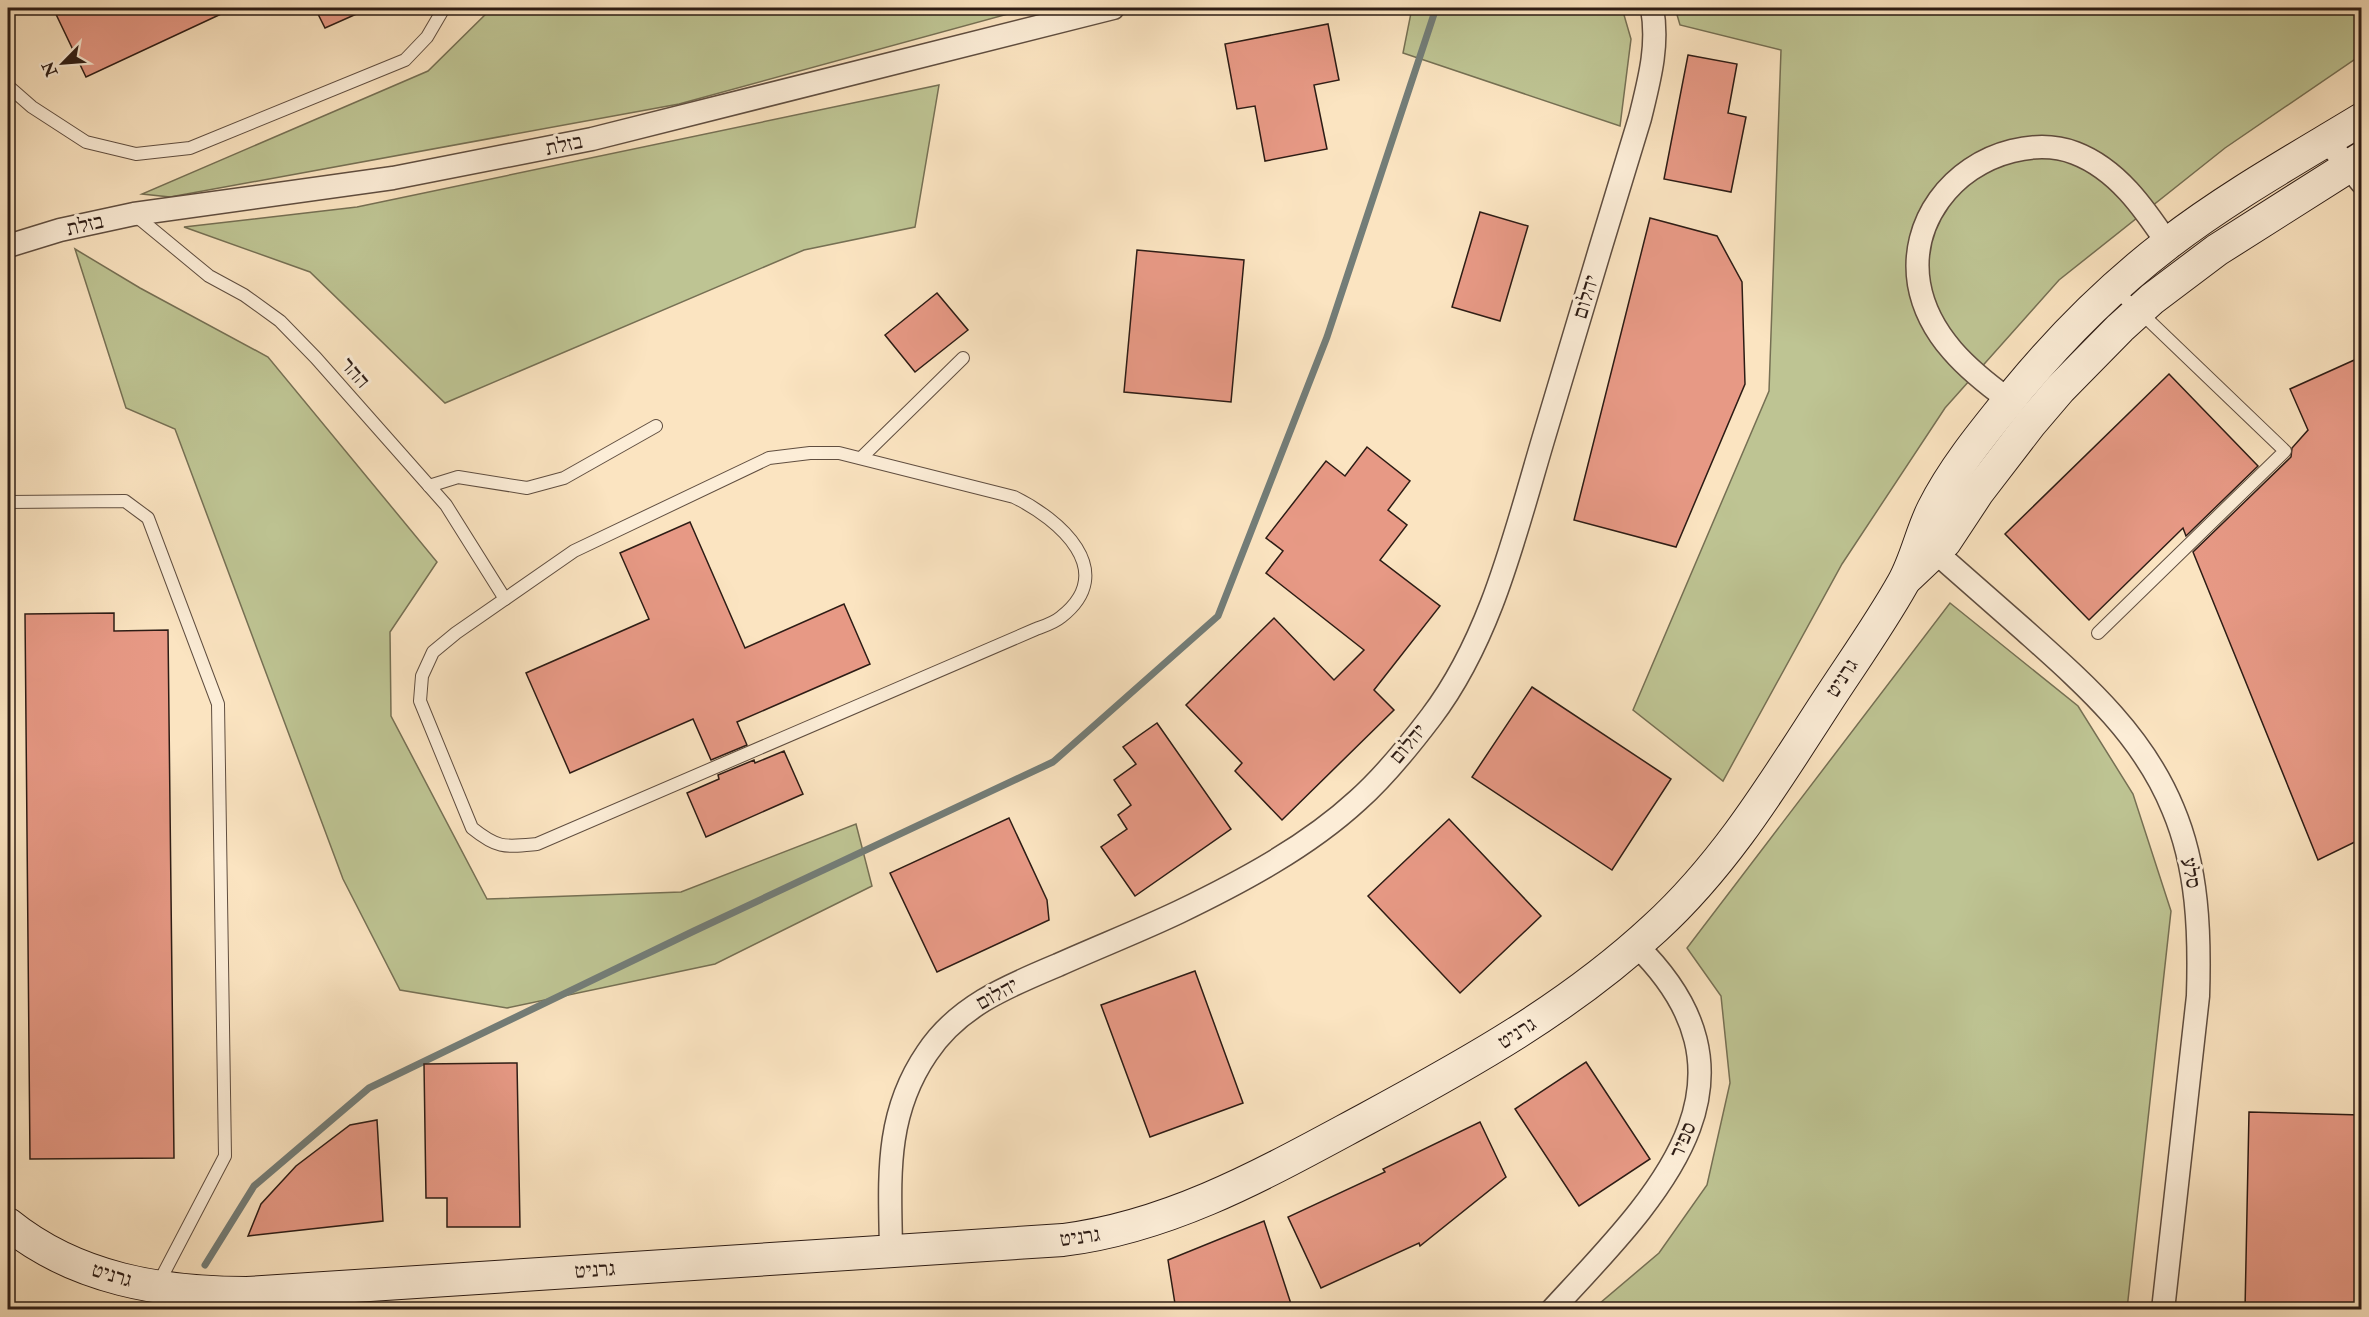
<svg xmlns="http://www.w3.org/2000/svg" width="2369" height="1317" font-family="'IM FELL Double Pica','Frank Ruhl Libre',serif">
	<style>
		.green { fill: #bec493; stroke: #767054; stroke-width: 1.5 }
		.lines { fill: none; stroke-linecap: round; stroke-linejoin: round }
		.stream { stroke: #737d78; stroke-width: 7 }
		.building { fill: #e79985; stroke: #2d1c15; stroke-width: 1.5 }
		.lane-casing { stroke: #604e40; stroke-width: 14 }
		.street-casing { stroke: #604e40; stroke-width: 25 }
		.secondary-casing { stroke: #2d1c15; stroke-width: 34 }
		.lane { stroke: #fcedd7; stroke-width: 12 }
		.street { stroke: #fcedd7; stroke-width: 22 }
		.secondary { stroke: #fcedd7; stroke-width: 32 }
		.labels { text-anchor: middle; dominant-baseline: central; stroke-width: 6; stroke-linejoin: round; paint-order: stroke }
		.street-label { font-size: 21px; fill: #2d1c15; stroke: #fcedd7 }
	</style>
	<rect width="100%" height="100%" fill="#fbe4c1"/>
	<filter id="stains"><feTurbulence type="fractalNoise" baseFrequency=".00333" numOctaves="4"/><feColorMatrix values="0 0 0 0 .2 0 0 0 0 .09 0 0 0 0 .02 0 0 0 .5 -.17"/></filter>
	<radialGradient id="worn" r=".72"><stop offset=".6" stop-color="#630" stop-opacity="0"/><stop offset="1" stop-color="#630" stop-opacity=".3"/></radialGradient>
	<g class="green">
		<polygon points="492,8 1030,8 679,104 170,197 142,194 428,71"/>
		<polygon points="1412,8 1622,8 1631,39 1620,126 1403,53"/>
		<polygon points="1675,8 2361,8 2361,55 2225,148 2059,280 1945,408 1842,564 1723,781 1633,710 1769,391 1781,50 1680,25"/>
		<polygon points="939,85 915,227 804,250 445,403 310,272 184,227 357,207"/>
		<polygon points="75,249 140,288 268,357 437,562 390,632 391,716 487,899 681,892 856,824 872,886 715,964 507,1008 400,990 343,879 175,429 126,408"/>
		<polygon points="1950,603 2078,706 2133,794 2171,911 2127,1309 1593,1309 1659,1253 1707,1185 1730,1083 1721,996 1687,948"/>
	</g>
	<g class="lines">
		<polyline class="stream" points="205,1265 254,1186 369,1088 694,931 1053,762 1218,616 1327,337 1436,8"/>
	</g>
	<g class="building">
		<polygon points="53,8 234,8 86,77"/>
		<polygon points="315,8 370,8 325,28"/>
		<polygon points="1328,24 1339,80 1314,85 1327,149 1265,161 1255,106 1237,109 1225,44"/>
		<polygon points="1688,55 1737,64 1728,113 1746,117 1731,192 1664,179"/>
		<polygon points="1480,212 1528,226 1500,321 1452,307"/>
		<polygon points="1650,218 1717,236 1742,282 1745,384 1676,547 1574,520"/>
		<polygon points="1137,250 1244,260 1231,402 1124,392"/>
		<polygon points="937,293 968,330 915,372 885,335"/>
		<polygon points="2361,357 2361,839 2318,860 2193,552 2291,457 2292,448 2308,430 2290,389"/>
		<polygon points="2169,374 2258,466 2186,536 2183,528 2089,620 2005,534"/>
		<polygon points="1367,447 1410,481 1388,510 1407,525 1380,560 1440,606 1374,690 1394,710 1282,820 1235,771 1242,763 1186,705 1274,618 1334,680 1364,650 1266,573 1283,551 1266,538 1326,461 1345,476"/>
		<polygon points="690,522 745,648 844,604 870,664 737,722 747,745 711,760 693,719 570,773 526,673 649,619 620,553"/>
		<polygon points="114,613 114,631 168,630 174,1158 30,1159 25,614"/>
		<polygon points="1532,687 1671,779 1612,870 1472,777"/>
		<polygon points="1157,723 1231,829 1135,896 1101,847 1127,829 1118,815 1131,805 1114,780 1136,764 1123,747"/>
		<polygon points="784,751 803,794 706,837 687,793 719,779 718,775 754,760 755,763"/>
		<polygon points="1009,818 1047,900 1049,920 937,972 890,873"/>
		<polygon points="1449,819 1541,916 1460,993 1368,896"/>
		<polygon points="1195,971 1243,1103 1150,1137 1101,1005"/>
		<polygon points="1586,1062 1650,1159 1579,1206 1515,1109"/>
		<polygon points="517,1063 520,1227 447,1227 447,1198 426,1198 424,1064"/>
		<polygon points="2249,1112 2361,1115 2361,1310 2245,1310"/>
		<polygon points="377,1120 383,1221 248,1236 261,1204 296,1166 350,1125"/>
		<polygon points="1480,1122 1506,1177 1420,1246 1419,1243 1321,1288 1288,1217 1385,1172 1383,1169"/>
		<polygon points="1264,1221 1293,1310 1176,1310 1168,1260"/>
	</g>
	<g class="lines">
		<g class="lane-casing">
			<g id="lane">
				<polyline points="8,86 32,107 86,142 136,154 190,148 405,60 427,37 444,8"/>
				<polyline points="135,215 209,276 244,295 280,321 316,358 446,505 505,599"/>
				<path d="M810,453H839L1014,497C1059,519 1120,571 1061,617C1054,623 1044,626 1036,629L537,844C505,847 498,849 472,828L420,701L422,676L433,652L456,633L574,551L769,458Z"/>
				<polyline points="861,458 963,358"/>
				<polyline points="429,486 458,477 527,488 564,478 656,426"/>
				<polyline points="8,502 125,501 148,518 218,704 225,1156 157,1286"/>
				<polyline points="2098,633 2285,451 2139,311 2114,289"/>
			</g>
		</g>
		<g class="street-casing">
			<g id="street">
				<polyline points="2327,141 2362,183"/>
				<polyline points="8,246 60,230 134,214 393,178 592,139 1113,8"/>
				<path d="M2009,400C1969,371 1928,336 1919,284C1909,222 1952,166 2012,151C2032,146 2054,145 2075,153C2117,169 2144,208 2168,244"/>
				<path d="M1924,542C1957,571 1990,600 2023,629C2082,682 2142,733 2173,809C2198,868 2200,933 2198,996L2163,1310"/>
				<path d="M891,1251C890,1179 884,1116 927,1053C958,1006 1008,986 1058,965C1098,947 1139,931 1179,912C1241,882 1307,847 1358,800C1385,776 1409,746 1431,717C1491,638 1515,534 1543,440C1575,333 1607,225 1640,118C1649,81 1659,46 1652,8"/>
				<path d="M1552,1310C1652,1201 1778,1084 1636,945"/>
			</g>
		</g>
		<g class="secondary-casing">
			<g id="secondary">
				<polyline points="1908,577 1945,542 1978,492 2031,423 2060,389 2120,328 2152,299 2217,250 2362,158"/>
				<path d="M8,1224C76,1279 162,1293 247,1293L1063,1240C1174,1226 1269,1171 1366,1119C1468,1064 1569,1008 1655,928C1726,863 1774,783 1826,703C1852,663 1880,624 1903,583C1916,560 1921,533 1933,509C1954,467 1986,429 2015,393C2060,338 2111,287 2167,244C2228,197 2296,159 2362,119"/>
			</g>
		</g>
		<use href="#lane" class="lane"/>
		<use href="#street" class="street"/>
		<use href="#secondary" class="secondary"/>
	</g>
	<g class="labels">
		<g class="street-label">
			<text transform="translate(564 145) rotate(-12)">בזלת</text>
			<text transform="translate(85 225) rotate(-13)">בזלת</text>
			<text transform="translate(1586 297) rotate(-73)">יהלום</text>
			<text transform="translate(355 373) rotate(49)">ההר</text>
			<text transform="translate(1842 678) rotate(-57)">גרניט</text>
			<text transform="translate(1408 744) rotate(-50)">יהלום</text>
			<text transform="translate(2191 873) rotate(79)">סלע</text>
			<text transform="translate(997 994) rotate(-29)">יהלום</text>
			<text transform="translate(1517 1033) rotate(-33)">גרניט</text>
			<text transform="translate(1683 1140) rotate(-67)">ספיר</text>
			<text transform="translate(1080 1237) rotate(-8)">גרניט</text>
			<text transform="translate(595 1270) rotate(-4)">גרניט</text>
			<text transform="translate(112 1275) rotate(17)">גרניט</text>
		</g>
	</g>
	<rect width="2369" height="1317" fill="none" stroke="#fbe4c1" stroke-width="30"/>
	<rect x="9" y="9" width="2351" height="1299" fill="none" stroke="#2d1c15" stroke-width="3"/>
	<rect x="15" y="15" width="2339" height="1287" fill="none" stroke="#2d1c15" stroke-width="1.5"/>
	<g transform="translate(63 63) rotate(245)" stroke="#fcedd7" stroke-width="4.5" paint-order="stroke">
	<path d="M0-4.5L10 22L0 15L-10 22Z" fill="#2d1c15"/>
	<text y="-9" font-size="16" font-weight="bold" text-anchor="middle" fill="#2d1c15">N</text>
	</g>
	<rect width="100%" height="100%" filter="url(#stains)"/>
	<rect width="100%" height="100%" fill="url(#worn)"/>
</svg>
